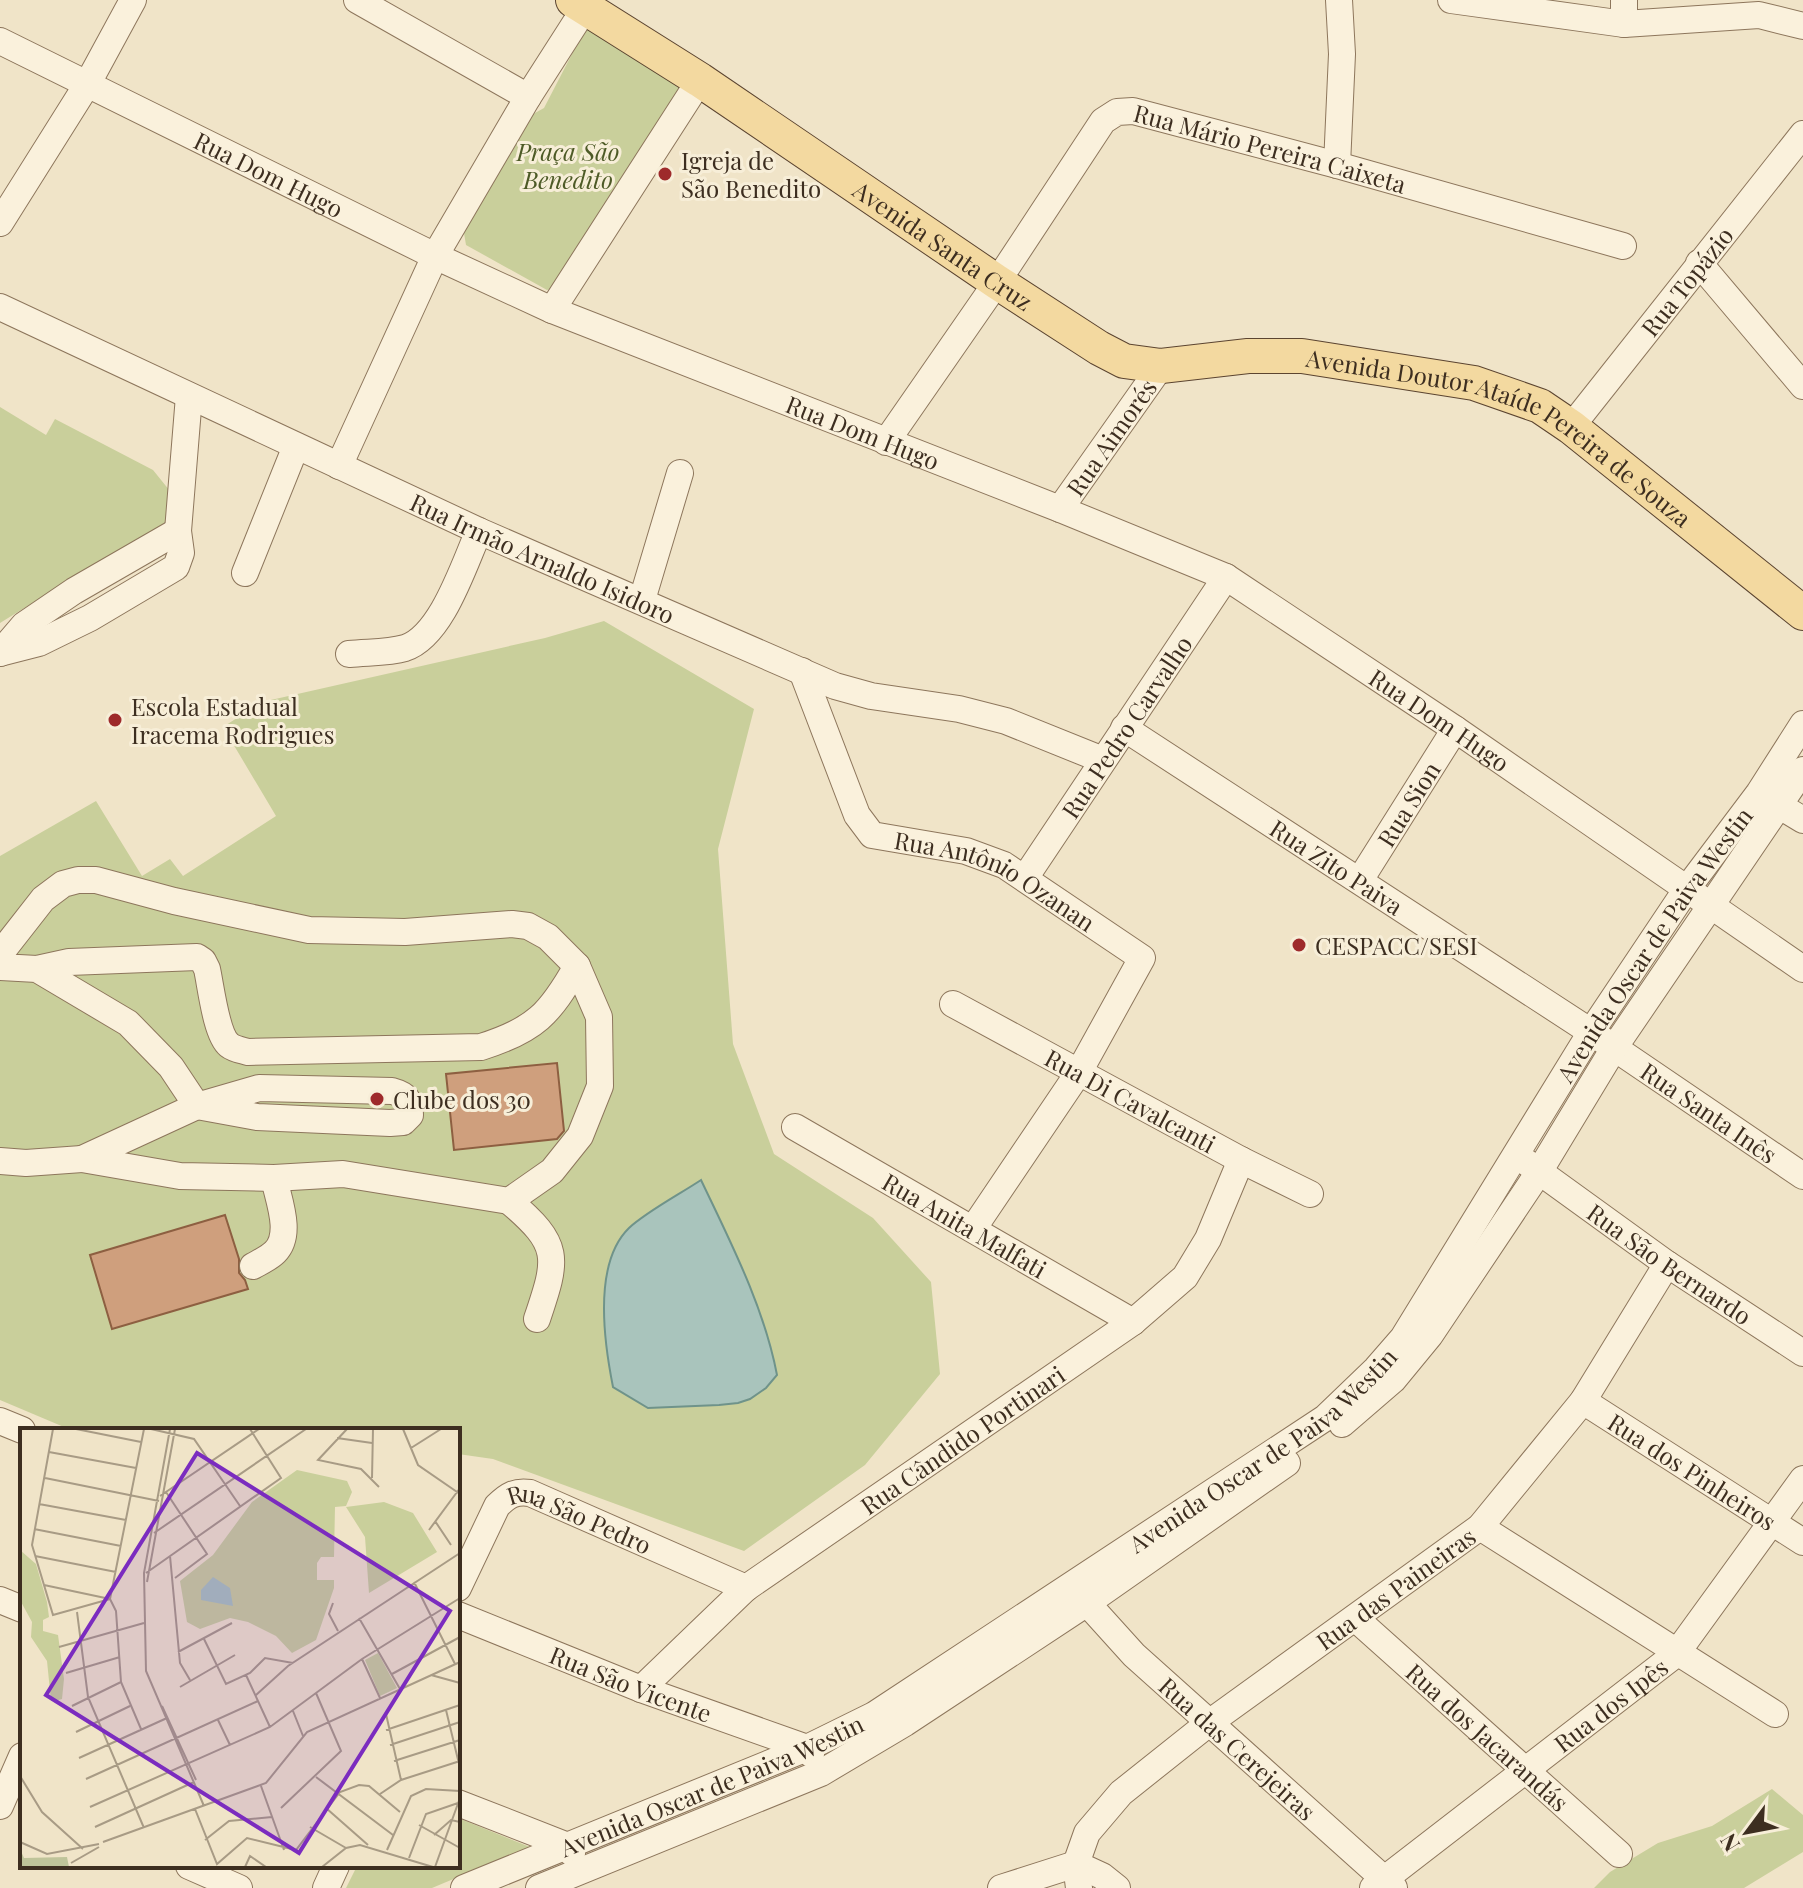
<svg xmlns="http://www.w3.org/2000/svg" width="1803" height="1888" font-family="'Playfair Display',serif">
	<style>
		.green { fill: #c9cf9b }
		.water { fill: #a9c4bc; stroke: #6f938a; stroke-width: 2 }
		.building { fill: #cf9f7d; stroke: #8d5f41; stroke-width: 2 }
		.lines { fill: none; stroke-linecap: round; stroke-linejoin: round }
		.minor-casing { stroke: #8d765c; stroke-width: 28 }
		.major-casing { stroke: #5b4430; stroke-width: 36 }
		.minor { stroke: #faf1dc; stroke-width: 26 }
		.major { stroke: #f3d9a0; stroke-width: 34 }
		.poi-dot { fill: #9e2a2b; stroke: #f7eed8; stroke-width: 3 }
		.labels { text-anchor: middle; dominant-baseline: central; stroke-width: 6; stroke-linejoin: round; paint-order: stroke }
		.street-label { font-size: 24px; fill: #3d2e20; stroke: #f7eed8 }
		.park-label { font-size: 24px; font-style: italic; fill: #4d5a26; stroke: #f7eed8 }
		.poi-label { font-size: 24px; fill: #3d2e20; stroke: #f7eed8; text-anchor: start }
		.inset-road { fill: none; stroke: #a89b85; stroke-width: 2 }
		.view { fill: #7b2cbf; fill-opacity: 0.15; stroke: #7b2cbf; stroke-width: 4 }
		.inset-edge { fill: none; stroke: #3d2e20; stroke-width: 4 }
	</style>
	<rect width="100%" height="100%" fill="#f0e4c8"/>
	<g class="green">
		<polygon points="587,25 686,90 560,287 547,290 466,245 464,233 526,118 544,108"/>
		<polygon points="0,407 46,435 55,419 153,470 174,496 166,527 89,568 0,623"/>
		<polygon points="604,621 754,709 718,849 733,1044 774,1154 873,1218 931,1282 940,1374 865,1465 744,1551 493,1459 458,1454 458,1430 71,1430 0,1400 0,856 96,801 142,876 170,859 183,876 276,816 223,727 262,702 545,638"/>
		<polygon points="1772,1789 1803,1815 1803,1852 1744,1888 1594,1888 1610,1872 1658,1843 1712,1826"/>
		<polygon points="458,1818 530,1847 432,1888 346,1888 357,1866 458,1866"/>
	</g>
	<path class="water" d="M701,1180C731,1243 764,1307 777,1375L766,1388L750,1399L738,1403L719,1405L648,1408L613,1387C604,1342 593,1263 629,1228C646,1212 680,1194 701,1180Z"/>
	<g class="building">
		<polygon points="557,1063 564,1131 557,1139 454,1150 446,1074"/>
		<polygon points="225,1215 239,1259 239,1273 245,1280 248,1289 112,1329 90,1255"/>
	</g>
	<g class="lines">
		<g class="minor-casing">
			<g id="minor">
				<polyline points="357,0 528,97"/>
				<polyline points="1451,0 1624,24 1759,15 1803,26"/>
				<polyline points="1624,0 1624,24"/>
				<path id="s1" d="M0,41L435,256L552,310L1060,509L1226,577L1455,729L1803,969"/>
				<polyline points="1337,165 1342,54 1339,0"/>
				<polyline points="0,223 88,83 133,0"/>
				<polyline points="1699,263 1803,386"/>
				<path id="s2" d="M0,307L479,531L835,686L871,696L959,709L1006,721L1103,760"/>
				<polyline points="552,310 700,80"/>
				<path id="s3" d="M1571,427L1803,134"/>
				<path id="s4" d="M886,442L997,282L1103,121L1117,112L1133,111L1337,165L1623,246"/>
				<polyline points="339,466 435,256 528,97 585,8"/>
				<path id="s5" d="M1060,509L1161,366"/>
				<polyline points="245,573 296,446"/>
				<polyline points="642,600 680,473"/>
				<polyline points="0,653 39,643 90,618 176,567 181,553 178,531 189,396"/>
				<polyline points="0,653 24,625 74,591 178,531"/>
				<path d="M349,654C367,652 388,653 405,648C442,636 464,564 479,531"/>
				<path id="s6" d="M802,671L857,815L872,835L966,851L1004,865L1142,958L1079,1072L973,1229"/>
				<path id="s7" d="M1124,728L1591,1032L1803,1176"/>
				<polyline points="1765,797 1803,820"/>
				<path id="s8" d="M1025,878L1226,577"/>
				<path id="s9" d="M1360,880L1455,729"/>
				<polyline points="0,954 43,899 63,884 78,880 96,880 174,901 309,930 405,932 512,924 528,926 548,937 577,966 599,1017 600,1086 580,1136 552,1171 509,1201 343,1174 274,1178 180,1176 82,1159 197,1106 171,1067 128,1023 37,969 0,967"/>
				<path d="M37,969L69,962L197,957L203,961L207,969C211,987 216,1034 229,1045C234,1049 241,1050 248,1052L481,1047C535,1030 550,1014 577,966"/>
				<path id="s10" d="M953,1004L1241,1160L1310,1194"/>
				<path d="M259,1088L392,1091C407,1095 410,1100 410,1115L403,1122L390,1123L257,1117L197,1106Z"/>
				<path id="s11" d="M795,1127L1133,1322"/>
				<polyline points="0,1161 26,1163 82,1159"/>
				<path id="s12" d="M1526,1162L1667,1264L1803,1353"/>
				<path d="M509,1201C561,1245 558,1257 537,1319"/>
				<path d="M253,1266C260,1262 269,1258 275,1252C293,1234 278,1199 274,1178"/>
				<path id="s13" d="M1583,1401L1803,1542"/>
				<polyline points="0,1421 22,1430"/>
				<polyline points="1342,1424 1393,1380 1430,1335 1539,1172 1614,1048 1803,770"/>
				<polyline points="1480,1527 1775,1714"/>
				<path id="s14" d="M458,1588L497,1506C508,1495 515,1491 530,1493L746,1588"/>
				<path id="s15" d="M1078,1589L1087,1603L1134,1655L1394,1888"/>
				<polyline points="0,1600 22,1609"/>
				<path id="s16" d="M458,1615L641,1689L807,1748L811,1754"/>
				<path id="s17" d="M1355,1618L1619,1854"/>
				<path id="s18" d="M641,1689L746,1588L1133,1322L1185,1277L1208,1239L1241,1160"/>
				<polyline points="458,1803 568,1846 572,1853"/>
				<polyline points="0,1806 22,1756"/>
				<polyline points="1076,1864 1102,1876 1117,1888"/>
				<polyline points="189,1866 239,1888"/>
				<polyline points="326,1888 336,1866"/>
				<path id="s19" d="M464,1888L807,1748L874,1715L1325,1418L1376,1369L1403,1338L1591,1032L1686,890L1759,793L1803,724"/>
				<polyline points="539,1888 821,1773 905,1723 1087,1603 1287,1463"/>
				<polyline points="1001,1888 1076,1864"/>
				<path id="s20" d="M1079,1888L1076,1864L1087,1833L1121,1793L1209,1723L1480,1527L1583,1401L1667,1264"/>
				<path id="s21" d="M1373,1888L1676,1654L1803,1479"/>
			</g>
		</g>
		<g class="major-casing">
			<g id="major">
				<path id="s22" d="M573,0L700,80L997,282L1099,348L1124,361L1161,366L1248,356H1302L1474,383L1540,406L1571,427L1803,613"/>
			</g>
		</g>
		<use href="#minor" class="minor"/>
		<use href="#major" class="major"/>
	</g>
	<g class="poi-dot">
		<circle cx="665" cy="174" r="8"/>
		<circle cx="115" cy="720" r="8"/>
		<circle cx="1299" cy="945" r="8"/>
		<circle cx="377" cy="1099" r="8"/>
	</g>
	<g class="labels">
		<g class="street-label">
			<text stroke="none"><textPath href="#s4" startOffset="562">Rua Mário Pereira Caixeta</textPath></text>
			<text stroke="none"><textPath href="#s1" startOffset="300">Rua Dom Hugo</textPath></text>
			<text stroke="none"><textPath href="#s22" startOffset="444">Avenida Santa Cruz</textPath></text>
			<text stroke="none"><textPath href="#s3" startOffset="186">Rua Topázio</textPath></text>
			<text stroke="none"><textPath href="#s1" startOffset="948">Rua Dom Hugo</textPath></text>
			<text stroke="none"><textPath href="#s5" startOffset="88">Rua Aimorés</textPath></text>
			<text stroke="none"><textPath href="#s22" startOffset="1056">Avenida Doutor Ataíde Pereira de Souza</textPath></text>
			<text stroke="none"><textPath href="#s2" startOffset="598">Rua Irmão Arnaldo Isidoro</textPath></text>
			<text stroke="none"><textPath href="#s1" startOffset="1596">Rua Dom Hugo</textPath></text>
			<text stroke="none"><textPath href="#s8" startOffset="182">Rua Pedro Carvalho</textPath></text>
			<text stroke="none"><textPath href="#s9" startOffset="90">Rua Sion</textPath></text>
			<text stroke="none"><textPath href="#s7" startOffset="254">Rua Zito Paiva</textPath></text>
			<text stroke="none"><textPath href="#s6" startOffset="312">Rua Antônio Ozanan</textPath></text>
			<text stroke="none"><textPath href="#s19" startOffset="1564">Avenida Oscar de Paiva Westin</textPath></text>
			<text stroke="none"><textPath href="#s10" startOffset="202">Rua Di Cavalcanti</textPath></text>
			<text stroke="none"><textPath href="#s7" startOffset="700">Rua Santa Inês</textPath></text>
			<text stroke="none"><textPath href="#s11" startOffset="196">Rua Anita Malfati</textPath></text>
			<text stroke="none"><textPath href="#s12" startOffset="176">Rua São Bernardo</textPath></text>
			<text stroke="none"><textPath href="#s18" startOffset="408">Rua Cândido Portinari</textPath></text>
			<text stroke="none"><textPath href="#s19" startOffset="916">Avenida Oscar de Paiva Westin</textPath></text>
			<text stroke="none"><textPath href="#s13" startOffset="130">Rua dos Pinheiros</textPath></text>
			<text stroke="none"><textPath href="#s14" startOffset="182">Rua São Pedro</textPath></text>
			<text stroke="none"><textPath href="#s20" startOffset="452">Rua das Paineiras</textPath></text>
			<text stroke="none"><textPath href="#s16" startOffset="186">Rua São Vicente</textPath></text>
			<text stroke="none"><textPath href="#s21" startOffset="300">Rua dos Ipês</textPath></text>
			<text stroke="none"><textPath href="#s17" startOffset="178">Rua dos Jacarandás</textPath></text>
			<text stroke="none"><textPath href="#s15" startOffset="226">Rua das Cerejeiras</textPath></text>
			<text stroke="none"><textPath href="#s19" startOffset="268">Avenida Oscar de Paiva Westin</textPath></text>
		</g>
		<g class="park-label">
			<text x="568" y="151">Praça São<tspan x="568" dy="28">Benedito</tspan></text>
		</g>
		<g class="poi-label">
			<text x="681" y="160">Igreja de<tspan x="681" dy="28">São Benedito</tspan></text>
			<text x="131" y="706">Escola Estadual<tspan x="131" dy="28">Iracema Rodrigues</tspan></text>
			<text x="1315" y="945">CESPACC/SESI</text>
			<text x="393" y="1099">Clube dos 30</text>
		</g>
	</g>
	<g transform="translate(20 1428)">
		<rect width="440" height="440" fill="#f0e4c8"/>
		<path d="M277,42L327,53L332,64L326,78L315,79L314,129H301L297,135V152H314V160L296,212L272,225L256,208L228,194L210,190L180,201L167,194L160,153L193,127L232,74ZM364,74L393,85L417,124L349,165L345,109L326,79ZM0,122L16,136L27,174L29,189L23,192V203L38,207L44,251L42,271L35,273H31L27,233L11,209L12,194L0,172ZM358,225L377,260L360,268L345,232Z" fill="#c9cf9b"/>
		<path d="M0,421L4,430L47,429L49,439H0Z" fill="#bfc49a"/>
		<path d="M193,149L210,160L213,178L181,172V162Z" fill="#a9c4bc"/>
		<path class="inset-road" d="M33,1L12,117L33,187L90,171M56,1L121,14M131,1L174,11L220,78M150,1L124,145L126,243L184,378M327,1L298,32L341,41L359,59M383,1L398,37L440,66M317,10L352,15M391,20L421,1M29,24L116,40M25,50L139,73M352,50L353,1M146,64L187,126L155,150M140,68L239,1M19,76L106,92M415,93L431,117M14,101L101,118M409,102L440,60M134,105L286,1M15,128L96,144M150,128L160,235L170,252M126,145L261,50L230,1M127,154L155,1M394,154L435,236M24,157L90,171M90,171L124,1M90,171L96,183L101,254L121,301M313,175L309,186L318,203M57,184L68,269L124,400M339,190L380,261M184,211L206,256L230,245L245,230L273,235M39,219L124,195M158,224L212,195M342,231L360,270M46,245L100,229M372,246L440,209M226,247L250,299M411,247L440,255M160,259L215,227M236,267L268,238L440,125M52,278L101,254M142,278L176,352M426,282L440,340M273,283L283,308M366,286L381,352M198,292L210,317M366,302L440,277M56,304L110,278M370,317L440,294M59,330L147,290M374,333L440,312M0,348L22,384L63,421M296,349L373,407M66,351L238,273M241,358L264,422M360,366L381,352L440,333M70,379L250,299L342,231L440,170M261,380L321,323L296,265M306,380L348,417M175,381L197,436L227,410L276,422L320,364L339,357L349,358L380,384M399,397L440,420M75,399L174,354M290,399L326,420M414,407L431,392L440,394M185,412L209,393L252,389M0,414L27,426L79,416M83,414L246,355L287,304L440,234M367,422L391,368L406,361L440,363M389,430L406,386L438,375M51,435L79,419M225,439L230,428L246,439M302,439L326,420L340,417L413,439M415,439L440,370"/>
		<path class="view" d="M177,25L430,183L279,425L26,267Z"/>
		<rect width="440" height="440" class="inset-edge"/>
	</g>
	<g transform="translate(1747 1832) rotate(238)" stroke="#f7eed8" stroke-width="6" paint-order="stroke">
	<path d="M0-6L14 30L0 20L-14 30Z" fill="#3d2e20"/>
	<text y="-12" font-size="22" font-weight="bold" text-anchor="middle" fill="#3d2e20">N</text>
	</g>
</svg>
